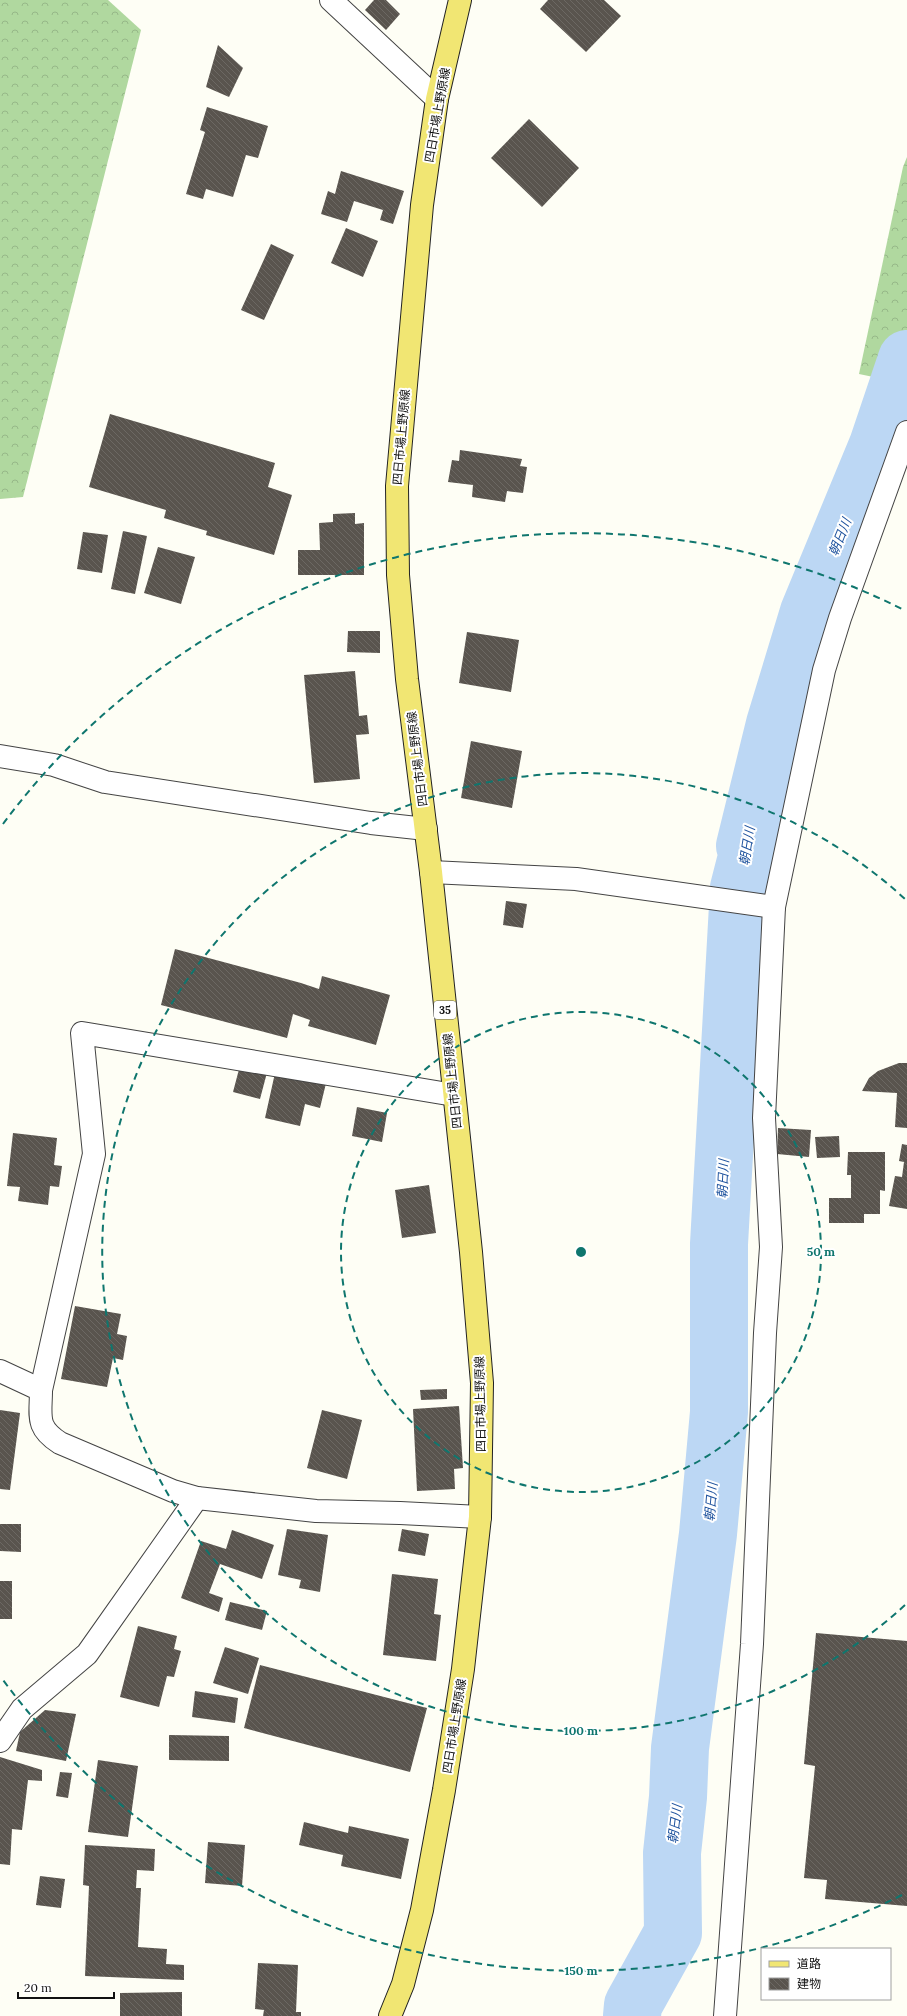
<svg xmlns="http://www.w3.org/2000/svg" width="907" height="2016" font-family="Lora,'Noto Sans JP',serif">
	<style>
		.forest { fill: url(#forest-crowns) }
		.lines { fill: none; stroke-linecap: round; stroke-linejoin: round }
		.river { stroke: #bcd7f4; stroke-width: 58 }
		.building { fill: url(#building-back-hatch) }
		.minor-casing { stroke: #444; stroke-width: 24 }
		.major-casing { stroke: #222; stroke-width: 24 }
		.minor { stroke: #fff; stroke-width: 22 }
		.major { stroke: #f1e673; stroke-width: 22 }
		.ring { fill: none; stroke: #0f766e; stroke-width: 2; stroke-dasharray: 7 5 }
		.labels { text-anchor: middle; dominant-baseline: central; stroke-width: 4; stroke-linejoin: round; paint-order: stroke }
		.shield { fill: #fff; stroke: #585858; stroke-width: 1 }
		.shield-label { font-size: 11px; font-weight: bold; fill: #111 }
		.street-label { font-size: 12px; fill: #111; stroke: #fff }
		.water-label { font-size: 13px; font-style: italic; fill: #1f539e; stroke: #fff }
		.centre { fill: #0f766e; stroke: #fff; stroke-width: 2 }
		.ring-label { font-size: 12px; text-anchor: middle; font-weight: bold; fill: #0f766e; stroke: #fff; stroke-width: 4; stroke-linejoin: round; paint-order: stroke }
	</style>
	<defs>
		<pattern id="forest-crowns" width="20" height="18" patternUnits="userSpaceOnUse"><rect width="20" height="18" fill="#b0d89f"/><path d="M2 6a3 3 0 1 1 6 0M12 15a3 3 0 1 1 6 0" fill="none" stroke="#96b888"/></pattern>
		<pattern id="building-back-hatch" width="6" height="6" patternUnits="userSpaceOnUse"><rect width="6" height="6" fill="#59544e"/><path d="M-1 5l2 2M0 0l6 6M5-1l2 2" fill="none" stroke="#6c6863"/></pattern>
	</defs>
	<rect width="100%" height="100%" fill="#fefef5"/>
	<g class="forest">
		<polygon points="0,0 108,0 141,30 23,497 0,499"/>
		<polygon points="907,157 907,384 859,374 903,167"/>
	</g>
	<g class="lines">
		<polyline class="river" points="632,2016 633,2005 673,1933 672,1853 678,1797 680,1748 708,1534 719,1412 719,1244 739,888 749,849 745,846 775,724 809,612 878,445 907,359"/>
	</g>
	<g class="building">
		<polygon points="374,0 386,0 400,14 386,30 365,10"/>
		<polygon points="548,0 604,0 621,16 586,52 540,9"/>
		<polygon points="218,45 243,68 229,97 206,87"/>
		<polygon points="207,107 268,126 258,158 246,155 233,197 206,189 203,199 186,194 205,132 200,130"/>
		<polygon points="529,119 579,168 542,207 491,158"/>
		<polygon points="341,171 404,191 393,224 380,220 383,210 354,201 347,222 321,214 328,191 335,194"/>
		<polygon points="346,228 378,241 363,277 331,263"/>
		<polygon points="271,244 294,255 264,320 241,310"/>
		<polygon points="110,414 275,463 268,487 292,495 274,555 206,535 207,531 164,518 166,510 89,487"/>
		<polygon points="460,450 522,459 520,466 527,467 523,493 507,491 505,502 472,497 473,485 448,482 452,460 459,461"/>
		<polygon points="355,513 355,524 364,523 364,575 298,575 298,550 320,550 319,523 333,522 333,514"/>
		<polygon points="123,531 147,536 135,594 111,589"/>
		<polygon points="83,532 108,535 102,573 77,569"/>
		<polygon points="158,547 195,557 181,604 144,593"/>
		<polygon points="348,631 380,631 380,653 347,652"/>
		<polygon points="467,632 519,640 511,692 459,683"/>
		<polygon points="355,671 359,716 367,715 369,734 356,735 360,779 314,783 304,675"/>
		<polygon points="471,741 522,751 512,808 461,798"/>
		<polygon points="506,901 527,904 523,928 503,925"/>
		<polygon points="175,949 301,983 319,989 322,976 390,995 376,1045 308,1026 310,1020 293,1014 287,1038 161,1005"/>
		<polygon points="242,1058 269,1065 260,1099 233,1092"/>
		<polygon points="899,1063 907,1063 907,1128 895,1127 897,1093 862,1091 869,1078 878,1071"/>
		<polygon points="277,1064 328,1075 320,1108 305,1104 300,1126 265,1118"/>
		<polygon points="357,1107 387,1113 382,1142 352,1136"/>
		<polygon points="778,1128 811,1130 809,1157 777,1154"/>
		<polygon points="13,1133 57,1138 54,1165 62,1166 59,1187 50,1186 48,1205 18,1201 20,1187 7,1186"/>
		<polygon points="839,1136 840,1157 817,1158 815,1137"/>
		<polygon points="902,1144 907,1145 907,1209 889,1206 895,1176 902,1177 904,1162 899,1161"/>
		<polygon points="848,1152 885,1152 885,1191 880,1190 880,1214 864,1214 864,1223 829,1223 829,1198 851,1198 851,1175 847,1175"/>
		<polygon points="429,1185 436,1233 402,1238 395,1190"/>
		<polygon points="75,1306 121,1314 117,1334 127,1336 123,1360 113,1358 107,1387 61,1379"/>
		<polygon points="447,1389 447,1399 421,1400 420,1390"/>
		<polygon points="459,1406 463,1468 454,1469 455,1489 417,1491 413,1409"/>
		<polygon points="0,1410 20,1413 10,1490 0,1489"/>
		<polygon points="322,1410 362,1420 347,1479 307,1468"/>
		<polygon points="0,1524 21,1524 21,1552 0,1551"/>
		<polygon points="287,1529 328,1535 320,1592 299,1588 301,1580 278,1575"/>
		<polygon points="402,1529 429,1534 425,1556 398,1551"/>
		<polygon points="232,1530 274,1545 262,1579 220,1564 209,1593 223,1598 219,1612 181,1598 201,1541 226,1549"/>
		<polygon points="392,1574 438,1579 434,1614 441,1615 436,1661 383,1655"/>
		<rect x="0" y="1581" width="12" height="38"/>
		<polygon points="230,1602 267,1611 262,1630 225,1620"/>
		<polygon points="138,1626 177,1636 174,1649 181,1651 174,1677 167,1676 159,1707 120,1697"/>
		<polygon points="816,1633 907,1641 907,1906 825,1899 827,1880 804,1878 815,1766 804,1764"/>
		<polygon points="225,1647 259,1658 248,1694 213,1683"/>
		<polygon points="260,1665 427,1708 410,1772 244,1728"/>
		<polygon points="195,1691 238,1698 235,1723 192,1717"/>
		<polygon points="45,1710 76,1714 66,1761 16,1751 20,1732"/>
		<polygon points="169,1735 229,1736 229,1761 169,1760"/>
		<polygon points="0,1757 42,1770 42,1781 28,1780 22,1830 12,1829 10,1865 0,1864"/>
		<polygon points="98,1760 138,1766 128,1837 88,1832"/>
		<polygon points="60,1772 72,1773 68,1798 56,1796"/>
		<polygon points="304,1822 348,1833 349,1826 409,1839 401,1879 341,1866 343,1855 299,1845"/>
		<polygon points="208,1842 245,1845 242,1886 205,1883"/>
		<polygon points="85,1845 155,1849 154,1871 137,1870 136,1888 141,1888 138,1947 167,1949 166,1964 184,1965 184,1980 85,1976 89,1886 83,1885"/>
		<polygon points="40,1876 65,1879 61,1908 36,1905"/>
		<polygon points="258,1963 298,1965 296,2012 301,2012 301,2016 263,2016 264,2010 255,2009"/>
		<polygon points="182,1992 182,2016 120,2016 120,1993"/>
	</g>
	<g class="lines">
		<g class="minor-casing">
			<g id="minor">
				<polyline points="331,0 437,99"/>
				<polyline points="0,756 54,765 105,782 371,823 426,829"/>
				<polyline points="431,872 576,879 774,907"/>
				<path d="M0,1371L41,1390C41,1416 35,1427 60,1443L173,1491L197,1498L316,1511L400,1513L480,1517"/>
				<polyline points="41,1390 94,1154 82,1033 454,1095"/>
				<polyline points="0,1741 22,1709 87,1654 197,1498"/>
				<polyline points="725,2016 752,1644 765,1333 771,1247 764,1118 774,907 824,670 840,618 907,432"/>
			</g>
		</g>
		<g class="major-casing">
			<polyline id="major" points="390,2016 403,1984 422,1910 444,1790 463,1669 480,1517 482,1383 471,1252 431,872 407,679 398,575 397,486 422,205 437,99 460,0"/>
		</g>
		<use href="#minor" class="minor"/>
		<use href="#major" class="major"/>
	</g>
	<g class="ring">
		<circle cx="581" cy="1252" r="240"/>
		<path d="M905 1605A479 479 0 1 1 905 899"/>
		<path d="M902 1895A719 719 0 0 1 3 1680M3 824A719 719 0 0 1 902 609"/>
	</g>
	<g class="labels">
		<rect class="shield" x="434" y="1001" width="22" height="18" rx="3"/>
		<g class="shield-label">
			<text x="445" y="1010">35</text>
		</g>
		<g class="street-label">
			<text transform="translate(437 115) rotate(-80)">四日市場上野原線</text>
			<text transform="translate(401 437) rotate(-85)">四日市場上野原線</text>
			<text transform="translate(417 759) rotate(-97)">四日市場上野原線</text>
			<text transform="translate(452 1081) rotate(-96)">四日市場上野原線</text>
			<text transform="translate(480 1404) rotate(-91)">四日市場上野原線</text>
			<text transform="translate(454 1726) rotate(-81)">四日市場上野原線</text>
		</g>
		<g class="water-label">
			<text transform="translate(840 537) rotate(-68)">朝日川</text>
			<text transform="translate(747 846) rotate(-81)">朝日川</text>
			<text transform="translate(723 1179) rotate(-87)">朝日川</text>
			<text transform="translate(711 1502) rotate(-85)">朝日川</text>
			<text transform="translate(675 1824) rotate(-83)">朝日川</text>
		</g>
	</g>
	<circle cx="581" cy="1252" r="6" class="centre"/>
	<g class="ring-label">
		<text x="821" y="1256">50 m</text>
		<text x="581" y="1735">100 m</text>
		<text x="581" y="1975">150 m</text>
	</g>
	<rect x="761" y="1948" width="130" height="52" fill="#ffffff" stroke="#a0a0a0"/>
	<rect x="769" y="1961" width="20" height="6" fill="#f1e673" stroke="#a0a0a0"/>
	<text x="797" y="1968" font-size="12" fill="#111111">道路</text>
	<rect x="769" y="1978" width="20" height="12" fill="url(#building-back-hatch)" stroke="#a0a0a0"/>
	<text x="797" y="1988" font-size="12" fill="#111111">建物</text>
	<path d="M18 1992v6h96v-6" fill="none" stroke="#111111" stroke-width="2"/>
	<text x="24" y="1992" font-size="12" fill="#111111" stroke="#ffffff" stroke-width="3" paint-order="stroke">20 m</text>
</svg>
